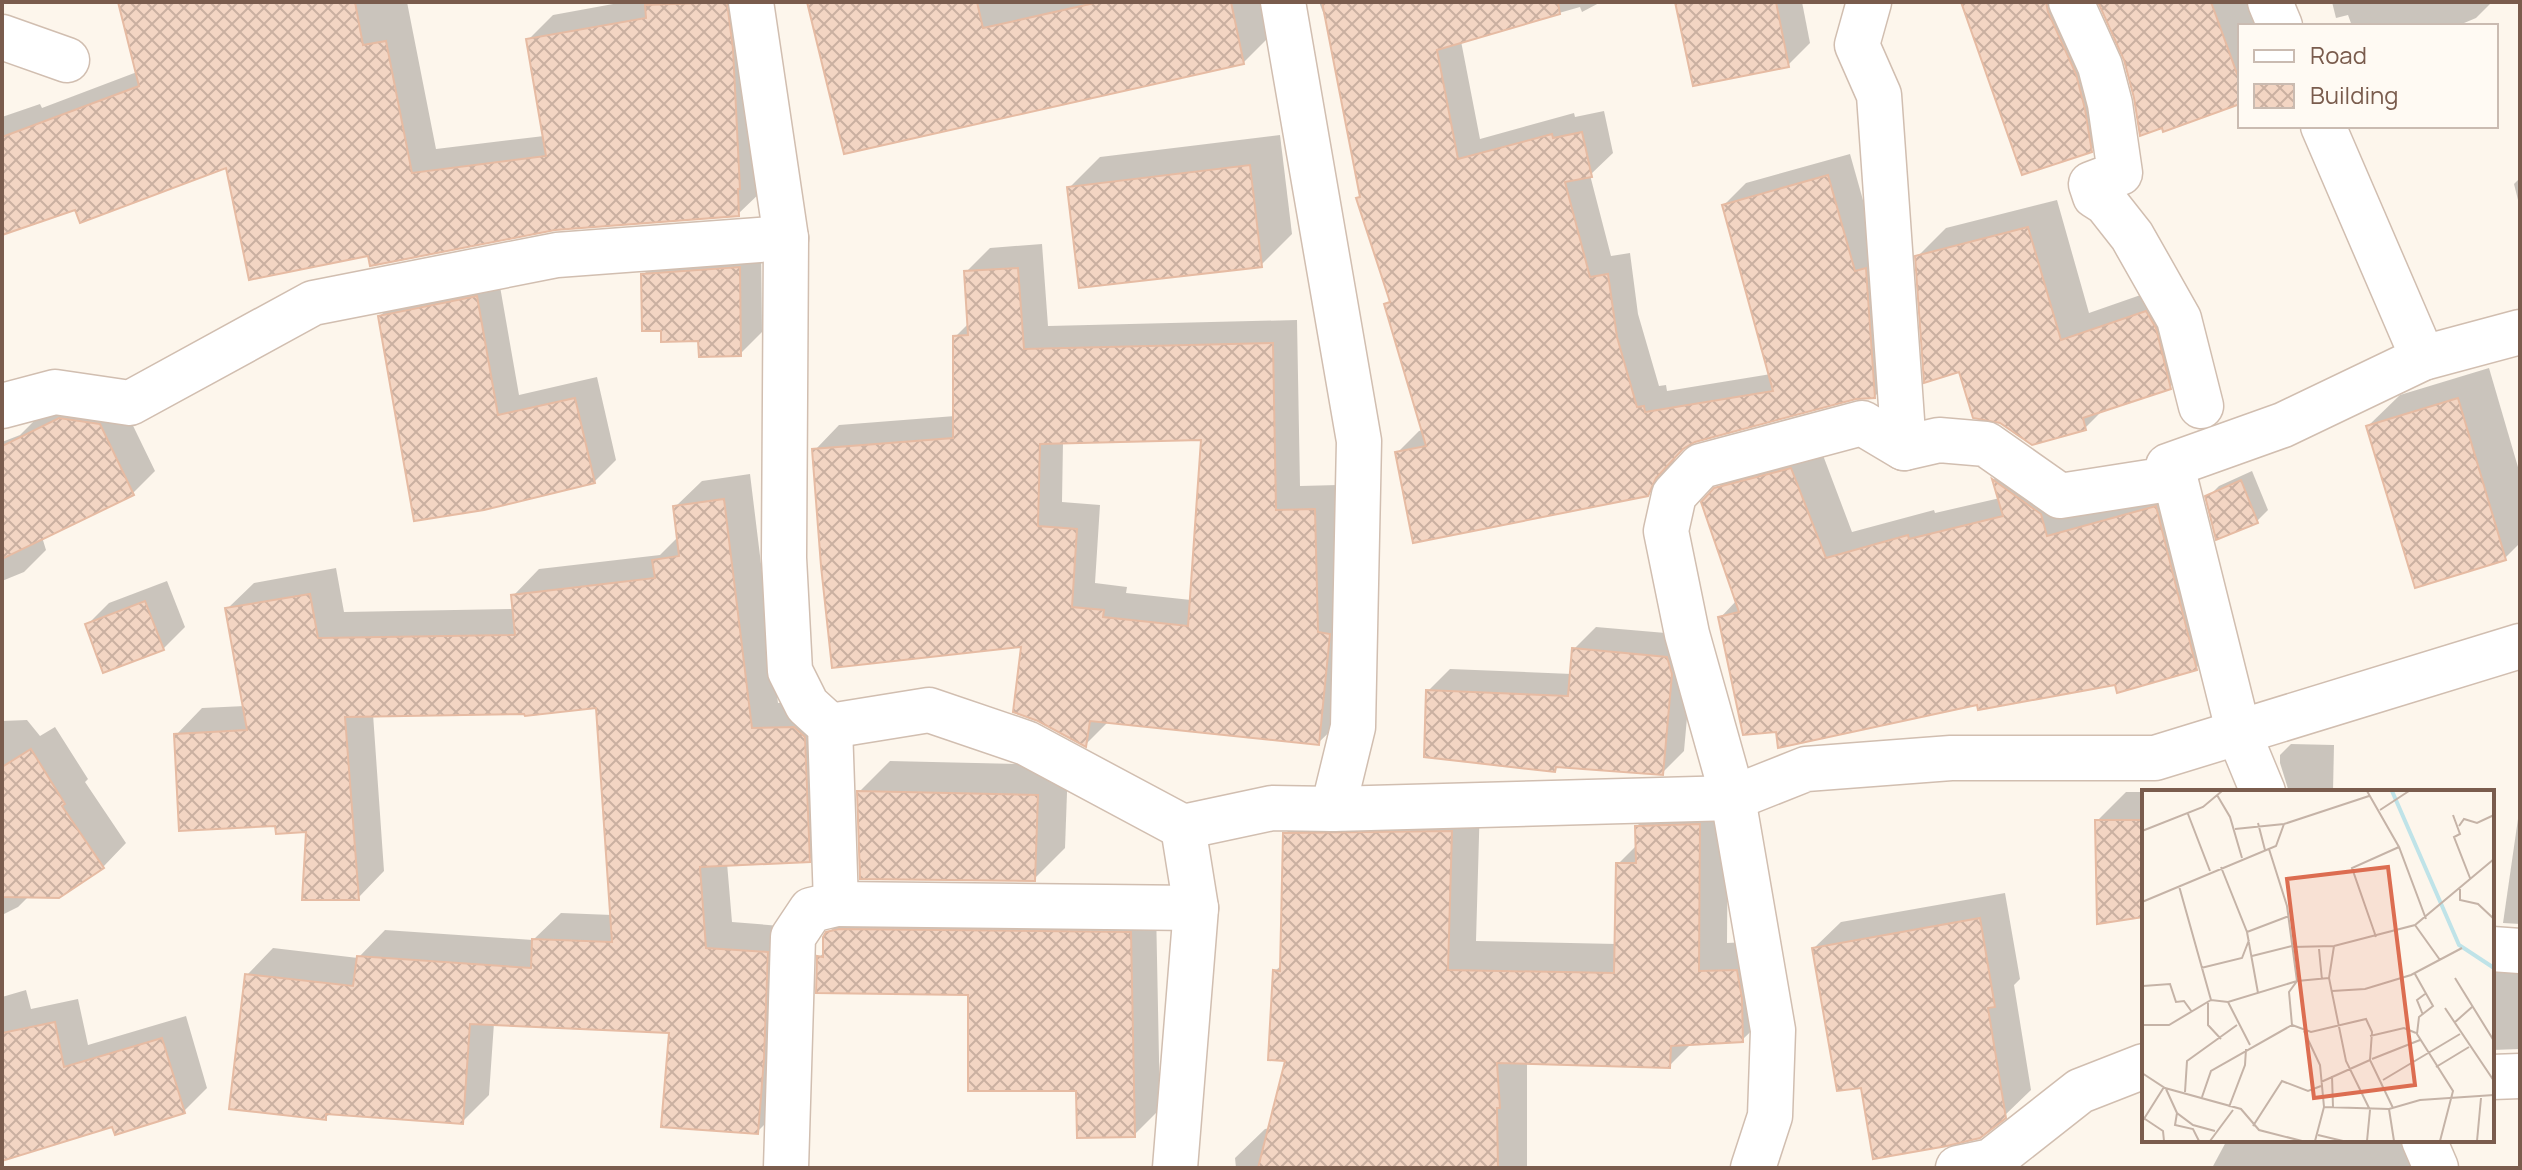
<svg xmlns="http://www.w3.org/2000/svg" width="2522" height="1170" font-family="Manrope,sans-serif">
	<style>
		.shadow { fill: #0003; fill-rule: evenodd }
		.building { fill: url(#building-cross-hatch); stroke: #e6bba3; stroke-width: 2; fill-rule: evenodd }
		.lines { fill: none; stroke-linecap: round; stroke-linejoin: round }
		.minor-casing { stroke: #d1beb0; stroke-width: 47 }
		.minor { stroke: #fff; stroke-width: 44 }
		.inset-river { fill: none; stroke: #bfe3e8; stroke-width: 4 }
		.inset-road { fill: none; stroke: #c5b3a7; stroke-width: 2 }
		.view { fill: #dc6d51; fill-opacity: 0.15; stroke: #dc6d51; stroke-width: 4 }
		.inset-edge { fill: none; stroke: #7a5c4d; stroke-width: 4 }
	</style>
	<defs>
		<pattern id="building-cross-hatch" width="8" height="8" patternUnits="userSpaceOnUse" patternTransform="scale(2)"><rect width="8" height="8" fill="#f3d5c3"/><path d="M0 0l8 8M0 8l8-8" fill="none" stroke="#cab0a1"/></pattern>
	</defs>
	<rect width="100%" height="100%" fill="#fdf6ec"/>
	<g class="shadow">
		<polygon points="120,2 407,2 436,149 544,136 528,40 553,15 624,2 754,2 763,190 738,214 555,228 369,253 227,165 76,207 2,232 2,117 40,104 42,108 137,72"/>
		<polygon points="809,2 1265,2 1272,34 1243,63 845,152"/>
		<polygon points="1319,2 1601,2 1582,12 1580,7 1461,41 1480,139 1574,113 1575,117 1604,111 1613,153 1590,175 1611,256 1630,253 1638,314 1659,386 1666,385 1667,391 1771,374 1724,205 1746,183 1850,154 1877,250 1897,374 1875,396 1855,397 1694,440 1677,454 1670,472 1647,494 1397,453 1419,431 1423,430 1386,305 1391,299 1362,196 1328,25"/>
		<polygon points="1677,2 1802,2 1810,43 1788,65"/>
		<polygon points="1963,2 2075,2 2113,128 2091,150"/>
		<polygon points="2101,2 2253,2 2262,26 2240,26 2240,102 2126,59"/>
		<polygon points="2332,2 2492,2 2476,18 2457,26 2352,26 2348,15 2336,18"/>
		<polygon points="1280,135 1292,234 1261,265 1069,188 1100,157"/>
		<polygon points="2520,178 2520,208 2514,184"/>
		<polygon points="2057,200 2089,313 2175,283 2198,358 2170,387 2104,409 2085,428 1961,369 1918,256 1946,228"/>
		<path d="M1042,244L1048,326L1297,320L1300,486L1338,485L1343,719L1318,743L1109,721L1086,744L1023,645L815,450L839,425L955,416V337L969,323L966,272L990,248ZM1203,438L1191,600L1126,593L1127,587L1095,583L1100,505L1062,502L1063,442Z"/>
		<polygon points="761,246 762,332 740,354 700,339 663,329 643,275 665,253"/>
		<polygon points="498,275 519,395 597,377 616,460 594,482 484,508 380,316 402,294"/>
		<polygon points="2489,368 2520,474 2520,543 2505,558 2368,426 2400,395"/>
		<polygon points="83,397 122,403 155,471 133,493 42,537 46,550 24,572 2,581 2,442 20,435 35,420"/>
		<polygon points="1818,442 1852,532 1934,510 1935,513 2000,498 1994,479 2020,453 2074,511 2183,481 2223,642 2196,668 2116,683 1777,730 1720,618 1737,600 1716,490 1743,462"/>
		<polygon points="2252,471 2268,510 2257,521 2208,497 2219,486"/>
		<polygon points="750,474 778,703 821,701 835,834 809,860 727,863 732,922 793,927 784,1105 757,1132 671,1031 494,1023 489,1095 462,1122 331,1113 325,1118 247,975 273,948 358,958 385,930 533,940 561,913 612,915 598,706 373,714 384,871 358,898 308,830 277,824 176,735 202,708 245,706 227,609 254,583 336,568 344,612 514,609 513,596 539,569 660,555 679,536 675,507 702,481"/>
		<polygon points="167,581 185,627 163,649 87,625 109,603"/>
		<polygon points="1596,627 1689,635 1693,651 1684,751 1662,773 1560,765 1554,770 1428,691 1450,669 1572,674 1574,649"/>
		<polygon points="27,720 40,736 55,727 88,779 85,782 126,843 103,867 29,896 18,907 2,915 2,721"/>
		<polygon points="2291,744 2334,745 2333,792 2289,792 2280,763 2280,755"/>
		<polygon points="890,761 1068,765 1065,848 1034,879 859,792"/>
		<polygon points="2126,792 2173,792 2144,792 2144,915 2097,821"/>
		<polygon points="1728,796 1727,943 1766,941 1772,1011 1742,1040 1692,1043 1669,1066 1527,1062 1527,1168 1236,1168 1235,1158 1265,1129 1270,1128 1288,1059 1275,971 1283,964 1285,834 1315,805 1480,802 1476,941 1617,944 1618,864 1638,844 1637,826 1666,797"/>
		<polygon points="2520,805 2520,924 2503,923"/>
		<polygon points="2005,893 2020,979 2014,985 2031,1090 2004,1116 1863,1085 1814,948 1841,922"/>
		<polygon points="855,907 1156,907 1160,1109 1134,1135 970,993 819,957 825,952 828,933"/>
		<polygon points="2492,931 2520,943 2520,1049 2492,1050"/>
		<polygon points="26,990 31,1009 78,999 88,1045 186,1016 207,1088 184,1111 114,1124 2,1159 2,997"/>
		<polygon points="2227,1140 2441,1140 2435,1168 2212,1168"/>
	</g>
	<g class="building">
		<polygon points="118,2 355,2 363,45 386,41 412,173 546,156 526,39 646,18 645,5 727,2 733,49 740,189 738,189 739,216 555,230 370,266 368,256 249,280 226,168 80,223 75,210 2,235 2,137 139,86"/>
		<polygon points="807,2 977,2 983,28 1099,2 1231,2 1244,64 844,154"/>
		<polygon points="1322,2 1558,2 1560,14 1437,50 1458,159 1552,134 1553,138 1582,132 1592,177 1565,182 1590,277 1608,274 1617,337 1637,407 1644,406 1645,412 1773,391 1722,205 1828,175 1855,271 1866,268 1875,398 1856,399 1695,442 1683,449 1656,478 1648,496 1413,543 1395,452 1426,446 1384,304 1390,302 1356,198 1360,197"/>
		<polygon points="1675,2 1776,2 1789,67 1693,86"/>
		<polygon points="1961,2 2046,2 2048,12 2076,74 2085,109 2092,152 2022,175"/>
		<polygon points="2098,2 2211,2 2240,82 2240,104 2163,132 2162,128 2140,136 2134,98 2124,60"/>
		<polygon points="1250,165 1262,267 1079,288 1067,187"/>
		<polygon points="2028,227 2061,340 2146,311 2156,328 2171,389 2083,418 2086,430 2032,445 2000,423 1973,418 1959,372 1924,383 1915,256"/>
		<polygon points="740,267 741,356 699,357 698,341 661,342 661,331 642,331 641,274"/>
		<path d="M1018,268L1024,349L1273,343L1276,510L1315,509L1318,632L1330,634L1319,745L1090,721L1086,747L1038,721L1013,712L1021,647L832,668L821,566L812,449L953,438V336L968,335L964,271ZM1201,440L1188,626L1103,617L1104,610L1072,607L1077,529L1038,526L1040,444Z"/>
		<polygon points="477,296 498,415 575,398 595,483 484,510 414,521 378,316"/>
		<polygon points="2458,398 2506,560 2415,588 2366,426"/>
		<polygon points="59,418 100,424 134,495 2,559 2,446"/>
		<polygon points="1791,468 1826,558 1908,535 1909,539 2003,516 1992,479 2041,514 2047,536 2156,506 2197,670 2117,693 2115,685 1978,710 1977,705 1778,748 1776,732 1743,735 1718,617 1739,612 1701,502 1714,488"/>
		<polygon points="2241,480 2258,523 2216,540 2205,496"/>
		<polygon points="724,499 752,728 794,727 805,737 810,862 700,867 706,948 768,952 764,1059 758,1134 661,1127 669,1033 470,1024 463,1124 326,1114 326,1120 229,1109 245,974 353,986 357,956 531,968 532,939 612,942 596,708 525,716 524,714 345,717 359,900 302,900 306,832 276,834 275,826 179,831 174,734 247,730 225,608 310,594 318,638 515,635 511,595 655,578 652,560 679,556 673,506"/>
		<polygon points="145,601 164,650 103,673 85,624"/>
		<polygon points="1572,648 1667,657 1672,674 1663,775 1556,767 1555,772 1424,757 1426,690 1568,696"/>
		<polygon points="31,749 65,804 62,806 104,868 59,898 2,897 2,767"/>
		<polygon points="857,791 1038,795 1035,881 860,879"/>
		<polygon points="2095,820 2144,820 2144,917 2097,924"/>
		<polygon points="1700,824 1699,971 1737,970 1742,998 1743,1042 1671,1046 1670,1068 1497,1063 1500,1108 1497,1108 1498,1168 1258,1168 1285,1061 1268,1060 1273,970 1280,971 1283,833 1452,831 1448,970 1614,973 1616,863 1636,863 1635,826"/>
		<polygon points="1980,918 1995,1007 1988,1008 2006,1118 1980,1138 1947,1146 1873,1159 1861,1088 1837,1091 1812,948"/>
		<polygon points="839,929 1131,932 1135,1137 1077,1138 1076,1091 968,1091 968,995 816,993 817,956 823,957 823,937 826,932"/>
		<polygon points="55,1022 64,1067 162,1038 185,1113 115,1135 112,1127 2,1161 2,1033"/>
	</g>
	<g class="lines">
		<g class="minor-casing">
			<g id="minor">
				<polyline points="751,2 786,238 784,558 790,671 807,705 830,726 836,904 811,910 793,937 786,1168"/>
				<polyline points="1283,2 1359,441 1353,727 1333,809"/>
				<polyline points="1869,2 1857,45 1879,95 1904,448"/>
				<polyline points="2071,2 2100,66 2110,104 2120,173 2091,184 2095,196 2106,203 2132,236 2179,319 2201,406"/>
				<polyline points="2270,2 2280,26"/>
				<polyline points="2,37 67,60"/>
				<polyline points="2323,126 2423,358"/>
				<polyline points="2,406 55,392 130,403 313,303 557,255 786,238"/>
				<polyline points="2175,478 2239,734 2263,792"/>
				<polyline points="830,726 929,710 1026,743 1183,827 1272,808 1333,809 1733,798 1806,769 1951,758 2155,758 2520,646"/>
				<polyline points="836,904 1196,908"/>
				<polyline points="2492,949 2520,951"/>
				<polyline points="2492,1077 2520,1076"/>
				<polyline points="2424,1140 2436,1168"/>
				<polyline points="1175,1168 1196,908 1183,827"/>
				<polyline points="1753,1168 1770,1116 1773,1030 1733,798 1687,634 1666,531 1674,495 1701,466 1862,423 1904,448 1939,440 1986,444 2060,496 2175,478 2168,466 2283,425 2423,358 2520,332"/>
				<polyline points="1958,1168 1991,1161 2080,1091 2144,1066"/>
			</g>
		</g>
		<use href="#minor" class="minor"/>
	</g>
	<g transform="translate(2142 790)">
		<rect width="352" height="352" fill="#fdf6ec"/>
		<path class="inset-river" d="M250,1L317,155L352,178"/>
		<path class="inset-road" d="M225,1L257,57L284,129M75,5L88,27L100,68M238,20L267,1M46,24L68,81M311,25L318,44L312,47L328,88M116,33L123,60M317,36L322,29L335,33L352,25M93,39L142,34L227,6M0,41L61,17L80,1M127,59L145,116L155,191L147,202L150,235L169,242L224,229L230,242L228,270L251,318M79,77L105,142L116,203M37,96L69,210M318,99V110L336,114L352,129M0,112L134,56L142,34M273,135L298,170M105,142L147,126M234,147L210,78L257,57M192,156L187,188L204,271L228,320L225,351M150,157L192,156L273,135L352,69M177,159L180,190M110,166L150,156M59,178L100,168L107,150M273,184L291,216L277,227L275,244L311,301L298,351M313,188L352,251M1,196L28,194L34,212L42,211L50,222M190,201L223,199L269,185L320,158M86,212L108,255M66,213V235L79,249M303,218L352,291M281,225L275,210L283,204M312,233L330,217M0,235H27L69,210L86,212L155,191L187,188M162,241L178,275L182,317L173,351M228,246L262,238L274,243M230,269L278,250M294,277L327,257M0,283L23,298L99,319L117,340L160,351M190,286L191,317M241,290L318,244M179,292L228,270M24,299L35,323L51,335L73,341M43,302L45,271L95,235M60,307L69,281L150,235M87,317L103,275L104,259M182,317L247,319L278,310L352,305M247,319L252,351M35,323L33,335L51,339L57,351M3,329L21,341L22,351M0,332L22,297M111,336L140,291L166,301L179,296M176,345L201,351M68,351L91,320M335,351L339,308"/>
		<path class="view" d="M246,77L273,295L172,308L145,89Z"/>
		<rect width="352" height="352" class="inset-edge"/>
	</g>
	<rect width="2522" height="1170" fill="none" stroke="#7a5c4d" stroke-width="8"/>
	<rect x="2238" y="24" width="260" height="104" fill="#fffaf3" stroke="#cabbb1" stroke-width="2"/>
	<rect x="2254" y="50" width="40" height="12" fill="#ffffff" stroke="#cabbb1" stroke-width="2"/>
	<text x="2310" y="64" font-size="24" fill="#7a5c4d">Road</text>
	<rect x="2254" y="84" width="40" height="24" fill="url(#building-cross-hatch)" stroke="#cabbb1" stroke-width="2"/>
	<text x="2310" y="104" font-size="24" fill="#7a5c4d">Building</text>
</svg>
